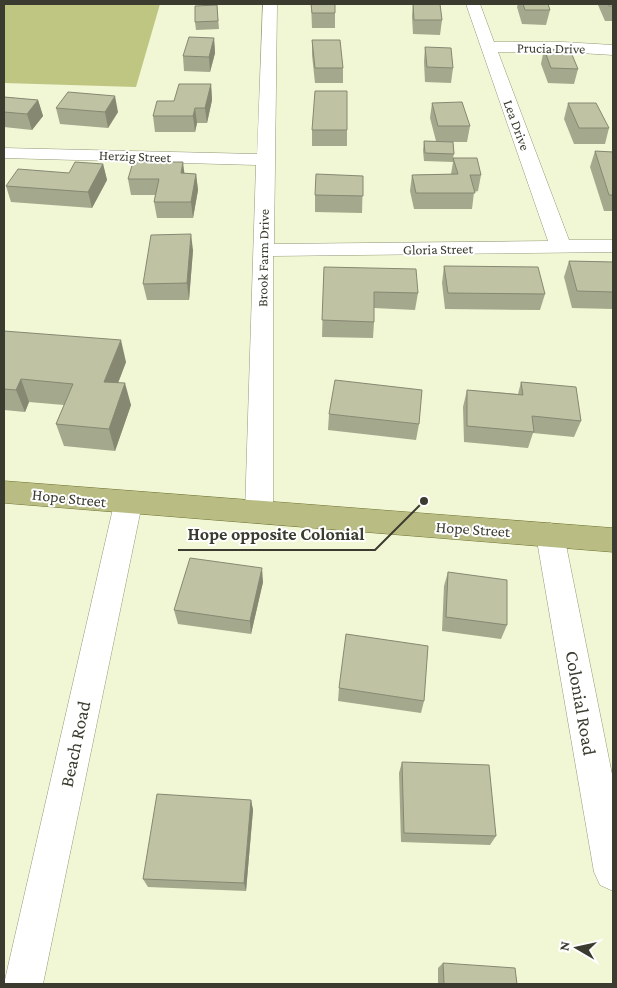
<svg xmlns="http://www.w3.org/2000/svg" width="617" height="988" font-family="'Crimson Pro',serif">
	<style>
		.green { fill: #bfc682 }
		.lines { fill: none; stroke-linecap: round; stroke-linejoin: round }
		.minor-casing { stroke: #949879; stroke-width: 1 }
		.major-casing { stroke: #6e7330; stroke-width: 1 }
		.minor { fill: #fff; fill-rule: evenodd }
		.major { fill: #b9bc83; fill-rule: evenodd }
		.wall { fill: #a4a88c }
		.shaded-wall { fill: #868872 }
		.building { fill: #bfc3a3; stroke: #868872 }
		.labels { text-anchor: middle; dominant-baseline: central; stroke-width: 4; stroke-linejoin: round; paint-order: stroke }
		.far-street-label { font-size: 14px; fill: #3b3c2f; stroke: #fff }
		.street-label { font-size: 16px; fill: #3b3c2f; stroke: #fff }
		.near-street-label { font-size: 19px; fill: #3b3c2f; stroke: #fff }
		.leader { fill: none; stroke: #3b3c2f; stroke-width: 2 }
		.callout-dot { fill: #3b3c2f; stroke: #fff; stroke-width: 2 }
		.callout-label { font-size: 18px; text-anchor: middle; font-weight: bold; fill: #3b3c2f; stroke: #fff; stroke-width: 4; stroke-linejoin: round; paint-order: stroke }
	</style>
	<rect width="100%" height="100%" fill="#f1f6d4"/>
	<polygon class="green" points="4,4 160,4 136,87 4,83"/>
	<g class="lines">
		<g class="minor-casing">
			<g id="minor">
				<polygon points="263,4 277,4 274,244 548,241 466,4 480,4 494,42 563,42 613,45 613,55 563,52 498,52 569,240 613,240 613,252 273,256 273,512 269,520 259,523 249,520 245,512 256,165 4,158 4,148 257,154"/>
				<polygon points="128,493 138,496 142,504 43,984 4,984 114,504 118,496"/>
				<polygon points="550,523 560,527 564,535 613,779 613,891 600,885 594,872 536,535 540,527"/>
			</g>
		</g>
		<g class="major-casing">
			<polygon id="major" points="4,481 613,528 613,552 4,503"/>
		</g>
		<use href="#minor" class="minor"/>
		<use href="#major" class="major"/>
	</g>
	<g class="wall">
		<polygon points="311,4 335,13 335,28 312,28"/>
		<polygon points="413,4 442,20 440,35 413,34 412,16"/>
		<polygon points="518,4 548,4 550,10 546,25 522,24 517,7"/>
		<polygon points="599,4 613,4 613,21 605,21 598,5"/>
		<polygon points="217,5 219,29 196,30 195,22"/>
		<polygon points="214,38 215,53 210,72 184,71 183,56"/>
		<polygon points="312,40 343,68 343,83 315,83 312,55"/>
		<polygon points="425,47 453,68 451,83 425,82 424,62"/>
		<polygon points="544,49 578,69 574,84 548,83 541,64"/>
		<polygon points="211,84 212,100 207,123 197,123 195,132 155,132 153,116 174,101"/>
		<polygon points="4,97 38,100 43,116 32,130 4,127"/>
		<polygon points="432,103 470,126 467,142 453,142 454,154 453,158 481,175 478,191 474,192 472,209 414,209 410,191 412,175 451,174 453,162 424,161 423,150 424,141 436,141 430,118"/>
		<polygon points="568,103 609,128 605,144 574,144 564,119"/>
		<polygon points="56,108 118,112 108,128 60,124"/>
		<rect x="312" y="130" width="35" height="16"/>
		<polygon points="595,151 613,152 613,211 604,211 590,167"/>
		<polygon points="103,164 107,180 92,208 11,202 6,186 69,173"/>
		<polygon points="184,173 196,174 198,190 193,218 157,218 154,202 155,195 131,195 128,179"/>
		<polygon points="363,176 362,213 315,212 315,195"/>
		<polygon points="193,250 189,300 147,300 143,284"/>
		<polygon points="569,261 613,262 613,309 572,308 564,277"/>
		<polygon points="444,266 545,294 540,310 445,309 442,283"/>
		<polygon points="324,267 418,293 415,310 374,308 374,322 373,338 322,337"/>
		<polygon points="4,331 126,362 118,383 131,405 115,451 64,446 56,424 64,405 29,402 25,412 4,410"/>
		<polygon points="521,382 581,421 574,437 533,433 528,448 464,442 463,407 467,390 518,394"/>
		<polygon points="329,414 419,424 416,440 328,430"/>
		<polygon points="448,572 507,625 501,639 442,631 444,586"/>
		<polygon points="263,582 251,634 178,624 174,610"/>
		<polygon points="339,688 424,701 421,713 338,701"/>
		<polygon points="402,762 496,836 490,845 401,842 399,773"/>
		<polygon points="251,800 253,810 246,891 148,887 143,879"/>
		<polygon points="443,963 517,984 438,984 438,968"/>
	</g>
	<g class="shaded-wall">
		<polygon points="214,38 215,53 210,72 209,57"/>
		<polygon points="211,84 212,100 207,123 205,108"/>
		<polygon points="115,96 118,112 108,128 105,112"/>
		<polygon points="38,100 43,116 32,130 27,114"/>
		<polygon points="195,108 197,123 195,132 193,116"/>
		<polygon points="183,162 185,178 181,173"/>
		<polygon points="103,164 107,180 92,208 88,192"/>
		<polygon points="196,174 198,190 193,218 191,202"/>
		<polygon points="191,234 193,250 189,300 187,283"/>
		<polygon points="121,340 126,362 110,404 104,382"/>
		<polygon points="21,379 29,402 25,412 16,390"/>
		<polygon points="125,383 131,405 115,451 109,429"/>
		<polygon points="262,568 263,582 251,634 250,621"/>
		<polygon points="251,800 253,810 246,891 244,883"/>
	</g>
	<g class="building">
		<polygon points="311,4 335,4 335,13 312,13"/>
		<polygon points="413,4 440,4 442,20 414,20"/>
		<polygon points="523,4 548,4 550,10 525,10"/>
		<polygon points="608,4 613,4 613,6 609,6"/>
		<polygon points="217,5 218,21 195,22 195,6"/>
		<polygon points="189,37 214,38 209,57 183,56"/>
		<polygon points="312,40 340,40 343,68 315,68"/>
		<polygon points="425,47 451,48 453,68 427,67"/>
		<polygon points="544,49 570,50 578,69 551,68"/>
		<polygon points="179,84 211,84 205,108 195,108 193,116 153,116 157,101 174,101"/>
		<polygon points="315,91 347,91 347,130 312,130"/>
		<polygon points="68,92 115,96 105,112 56,108"/>
		<polygon points="4,97 38,100 27,114 4,112"/>
		<polygon points="462,102 470,126 438,126 432,103"/>
		<polygon points="568,103 596,103 609,128 579,128"/>
		<polygon points="424,141 453,142 454,154 425,153"/>
		<polygon points="595,151 613,152 613,195 609,195"/>
		<polygon points="453,158 477,158 481,175 470,175 475,193 416,193 412,175 458,174"/>
		<polygon points="75,162 103,164 88,192 6,186 18,169 69,173"/>
		<polygon points="133,162 183,162 181,173 196,174 191,202 154,202 159,179 128,179"/>
		<polygon points="316,174 363,176 363,196 315,195"/>
		<polygon points="191,234 187,283 143,284 151,235"/>
		<polygon points="569,261 613,262 613,292 577,291"/>
		<polygon points="444,266 538,267 545,294 448,293"/>
		<polygon points="324,267 416,269 418,293 374,292 374,322 322,320"/>
		<polygon points="4,331 121,340 104,382 125,383 109,429 56,424 73,384 21,379 16,390 4,389"/>
		<polygon points="335,380 422,390 419,424 329,414"/>
		<polygon points="521,382 576,387 581,421 532,416 534,432 467,426 467,390 523,395"/>
		<polygon points="190,558 262,568 250,621 174,610"/>
		<polygon points="448,572 507,580 507,625 446,617"/>
		<polygon points="346,634 428,646 424,701 339,688"/>
		<polygon points="402,762 489,765 496,836 404,833"/>
		<polygon points="157,794 251,800 244,883 143,879"/>
		<polygon points="443,963 515,968 517,984 444,984"/>
	</g>
	<g class="labels">
		<g class="far-street-label">
			<text transform="translate(551 48) rotate(1)">Prucia Drive</text>
			<text transform="translate(517 125) rotate(70)">Lea Drive</text>
			<text transform="translate(135 156) rotate(2)">Herzig Street</text>
			<text transform="translate(438 249) rotate(-1)">Gloria Street</text>
			<text transform="translate(263 258) rotate(-89)">Brook Farm Drive</text>
		</g>
		<g class="street-label">
			<text transform="translate(69 498) rotate(6)">Hope Street</text>
			<text transform="translate(473 529) rotate(4)">Hope Street</text>
		</g>
		<g class="near-street-label">
			<text transform="translate(581 703) rotate(80)">Colonial Road</text>
			<text transform="translate(75 744) rotate(-78)">Beach Road</text>
		</g>
	</g>
	<path class="leader" d="M424 501L375 550H178"/>
	<circle class="callout-dot" cx="424" cy="501" r="5"/>
	<g class="callout-label">
		<text x="276" y="540">Hope opposite Colonial</text>
	</g>
	<rect width="617" height="988" fill="none" stroke="#3b3c2f" stroke-width="10"/>
	<g transform="translate(577 948) rotate(279)" stroke="#ffffff" stroke-width="4" paint-order="stroke">
	<path d="M0-4L9 19L0 12L-9 19Z" fill="#3b3c2f"/>
	<text y="-8" font-size="14" font-weight="bold" text-anchor="middle" fill="#3b3c2f">N</text>
	</g>
</svg>
